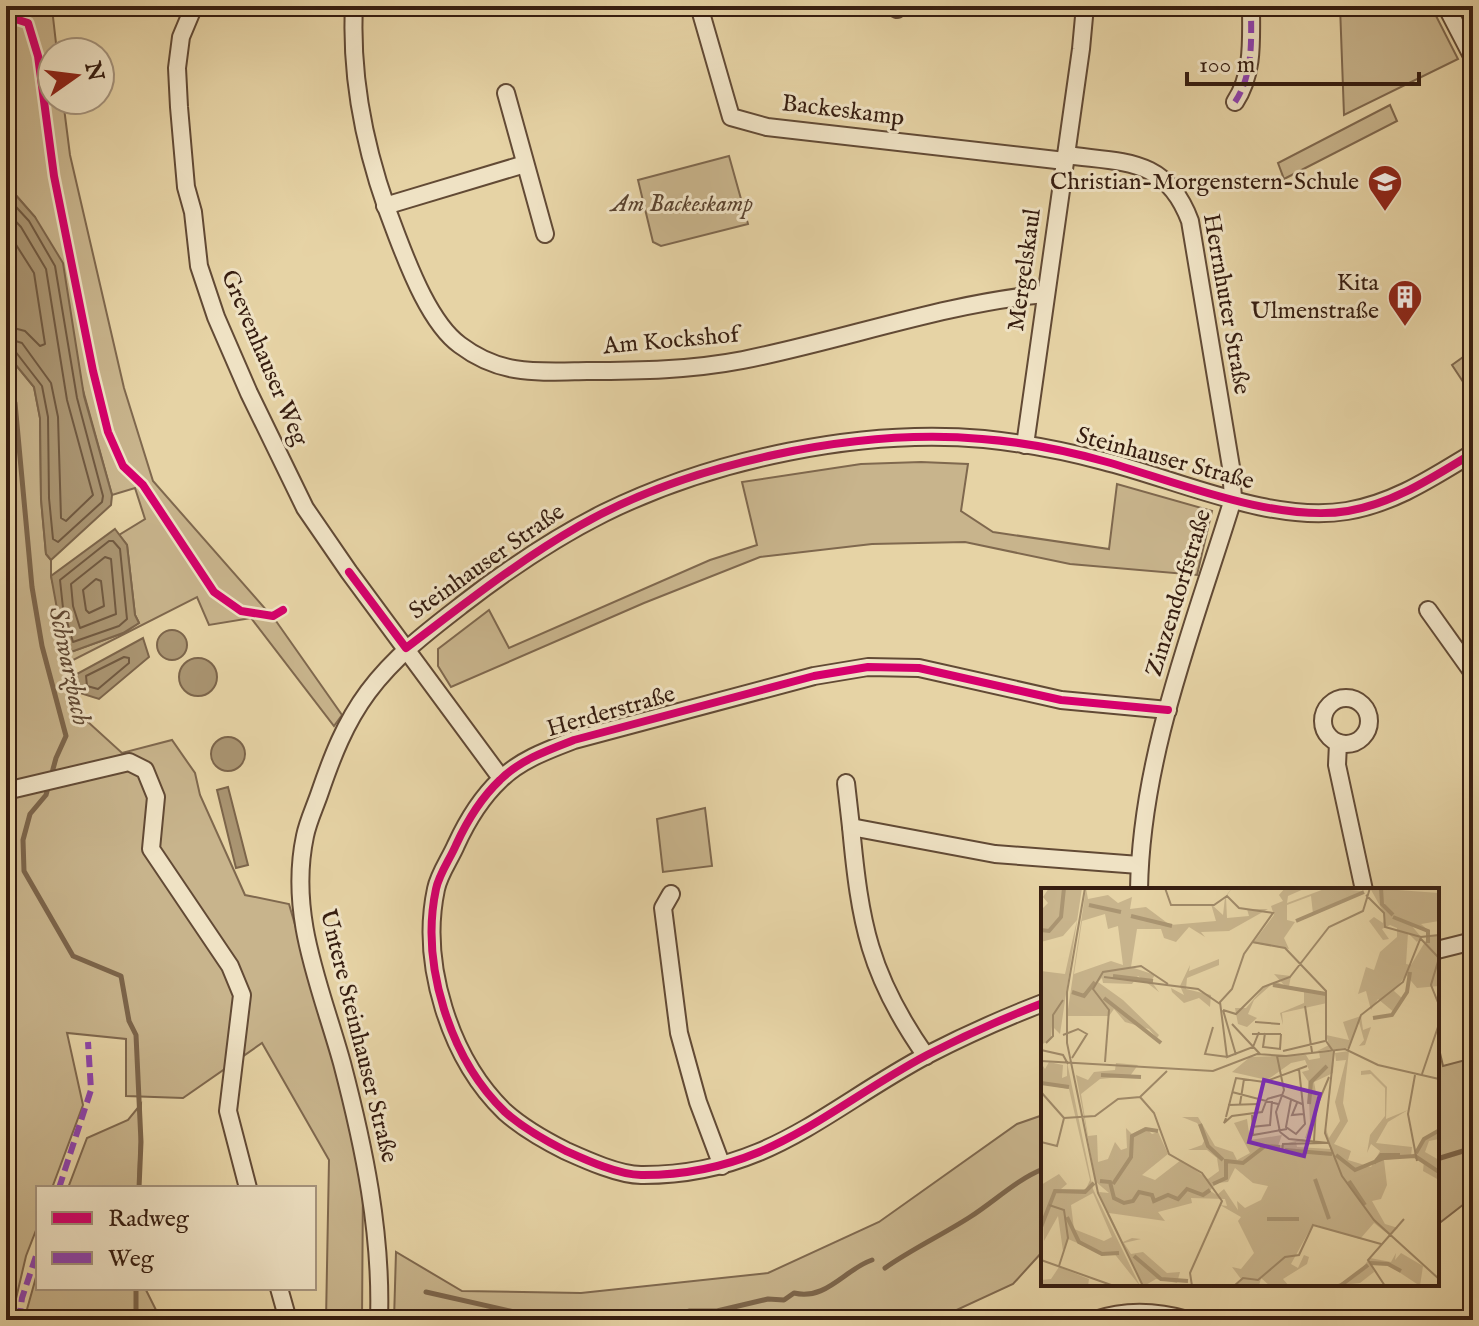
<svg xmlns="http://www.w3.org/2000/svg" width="1479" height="1326" font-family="'IM FELL English',serif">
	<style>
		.green { fill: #c8b48c; stroke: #7f684e; stroke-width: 2 }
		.water { fill: #aa9572; stroke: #7c654b; stroke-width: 2 }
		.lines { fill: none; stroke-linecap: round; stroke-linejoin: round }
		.shore { stroke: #705941; stroke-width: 2 }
		.stream { stroke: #7c654b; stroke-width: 5 }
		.minor-casing { stroke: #624a35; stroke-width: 20 }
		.minor { stroke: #efe2c4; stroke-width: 16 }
		.quiet { stroke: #8e44ad; stroke-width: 6; stroke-dasharray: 12 6; stroke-linecap: butt }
		.cycleway-casing { stroke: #efe2c4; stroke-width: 13 }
		.cycleway { stroke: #d6006c; stroke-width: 8 }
		.labels { text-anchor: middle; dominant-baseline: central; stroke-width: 6; stroke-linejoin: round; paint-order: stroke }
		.street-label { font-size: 24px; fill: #361d10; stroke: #efe2c4 }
		.poi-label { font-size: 24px; fill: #361d10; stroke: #efe2c4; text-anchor: end }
		.park-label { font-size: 24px; font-style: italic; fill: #5a432f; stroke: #efe2c4 }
		.water-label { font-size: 26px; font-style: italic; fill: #5f4732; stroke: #efe2c4 }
		.inset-river { fill: none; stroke: #aa9572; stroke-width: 4 }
		.inset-road { fill: none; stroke: #a08a69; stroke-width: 2 }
		.view { fill: #7b2cbf; fill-opacity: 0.15; stroke: #7b2cbf; stroke-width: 4 }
		.inset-edge { fill: none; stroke: #361d10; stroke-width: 4 }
	</style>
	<rect width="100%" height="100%" fill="#e6d3a5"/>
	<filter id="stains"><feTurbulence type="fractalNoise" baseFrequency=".0025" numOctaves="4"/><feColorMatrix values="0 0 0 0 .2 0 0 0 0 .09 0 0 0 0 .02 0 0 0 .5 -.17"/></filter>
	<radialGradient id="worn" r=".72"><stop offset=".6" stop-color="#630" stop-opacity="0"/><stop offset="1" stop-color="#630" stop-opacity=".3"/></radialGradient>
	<g class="green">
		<polygon points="6,6 60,6 53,17 57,52 52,52 52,100 63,100 70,155 124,388 153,481 276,621 342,715 334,726 251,618 209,625 197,597 69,662 77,712 122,753 172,740 195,773 200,795 245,895 289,904 330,1046 363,1182 362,1320 326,1320 329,1160 262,1043 183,1098 126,1096 126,1039 67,1033 83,1105 52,1188 38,1188 38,1225 26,1256 11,1320 6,1320 6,353 34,387 40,418 41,499 46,554 51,560 51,576 71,652 123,633 139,623 135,615 127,545 119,535 145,519 135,488 112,495 35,217 6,184"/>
		<polygon points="1340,6 1431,6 1458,59 1344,115"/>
		<polygon points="1390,105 1397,121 1284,179 1278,163"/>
		<polygon points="729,156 748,224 661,246 653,242 638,180"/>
		<polygon points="1473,350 1473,397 1452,365"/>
		<polygon points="921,462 968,464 961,511 993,532 1109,549 1117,484 1212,511 1197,575 1070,564 965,542 872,544 760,557 644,603 451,687 438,666 438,649 489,610 509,648 710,560 757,545 742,482 861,464"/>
		<polygon points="705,808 712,866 663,872 657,819"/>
		<polygon points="1440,1053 1443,1066 1473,1058 1473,1197 1437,1225 1437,1054"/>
		<polygon points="141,1104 138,1188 68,1188 87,1138 128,1120"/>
		<polygon points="1043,1115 1043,1251 1013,1284 935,1320 394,1320 396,1252 462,1291 581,1293 768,1273 879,1222 1017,1124"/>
		<polygon points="38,1270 38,1288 145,1288 161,1320 24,1320"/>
	</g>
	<g class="water">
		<polygon points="6,184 35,217 63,263 84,396 112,495 111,505 51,560 46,554 41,499 40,418 34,387 6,353"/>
		<polygon points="115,529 127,545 135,615 139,623 123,633 71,652 64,647 51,576"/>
		<circle cx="172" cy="645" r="15"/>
		<polygon points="143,638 149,657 99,699 80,693 75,675"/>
		<circle cx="198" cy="677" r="19"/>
		<circle cx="228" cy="754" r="17"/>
		<polygon points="228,787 248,865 236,868 217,790"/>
	</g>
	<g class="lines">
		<g class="shore">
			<polyline points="6,196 29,221 55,266 77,398 103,496 102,502 58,542 53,539 49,498 48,417 42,386 15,351 6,348"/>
			<polyline points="6,211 21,227 46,269 67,400 93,495 66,521 61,518 58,417 51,383 22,343 6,338"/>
			<polyline points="6,229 34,273 45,344 40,346 25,331 6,326"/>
			<polygon points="109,541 113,541 120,549 127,619 119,626 73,642 63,608 60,580"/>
			<polygon points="105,557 111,559 116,614 80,628 73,606 71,584"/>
			<polygon points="96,579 101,581 104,606 89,613 86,610 83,590"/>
			<polygon points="124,657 129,658 129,663 98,689 87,686 86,676"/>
		</g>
		<g class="stream">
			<polyline points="6,387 15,403 32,587 42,646 66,736 56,758 46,795 30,814 23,840 24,871 73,956 121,976 129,1021 136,1035 141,1142 139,1188"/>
			<polyline points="1437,1159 1473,1148"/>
			<path d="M885,1268C912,1249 942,1235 970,1217C995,1201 1016,1180 1043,1169"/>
			<polyline points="426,1292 550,1320"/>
			<polyline points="136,1320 136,1288"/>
			<path d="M624,1320L684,1315L689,1311H717L768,1299L784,1300L794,1293C826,1301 845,1269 872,1260"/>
		</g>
		<g class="minor-casing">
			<g id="minor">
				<polyline points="194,6 181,37 177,68 179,107 186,187 193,212 199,266 216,317 249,393 305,508 349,572 501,778"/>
				<path d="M354,6C350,85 368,163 397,236C410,270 431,324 460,345C501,376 538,372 587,371C640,371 691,370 743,360C844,340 942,304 1045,294"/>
				<polyline points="699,6 731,117 767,127 1065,161"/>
				<polyline points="1446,6 1473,58"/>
				<polyline points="897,9 898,6"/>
				<polyline points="506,93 545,234"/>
				<path d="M1235,102C1254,73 1251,39 1251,6"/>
				<path d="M1066,155C1124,163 1166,157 1190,221L1231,467L1233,499C1194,626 1141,756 1139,890"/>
				<polyline points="385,206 525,164"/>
				<polyline points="1025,445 1081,49 1085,6"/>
				<polyline points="1428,610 1473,673"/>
				<circle cx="1346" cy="721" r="23"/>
				<polyline points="1338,743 1337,765 1364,890"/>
				<polyline points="846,783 851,827"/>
				<polyline points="6,791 129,762 145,770 156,797 151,849 230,966 242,995 228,1111 248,1188"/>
				<polyline points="671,894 663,908 679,1033 698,1102 722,1166"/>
				<polyline points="1437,950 1473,941"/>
				<path d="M1043,1003C1004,1018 964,1036 927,1055C826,1109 766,1176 641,1175C619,1175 586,1160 566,1151C544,1140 524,1129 505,1112C450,1059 420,964 436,889C439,874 450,859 456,845C467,821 481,798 500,780C520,760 548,750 574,740L814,676L868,667L919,668L1061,700L1168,710"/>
				<path d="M926,1056C869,975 860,923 851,827L995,854L1139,865"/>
				<polyline points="279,1288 288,1320"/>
				<path d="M379,1320C382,1233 364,1147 342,1063C321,987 288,916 305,836C308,821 315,807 320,792C332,757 345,723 368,692C395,656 428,631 463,604C507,570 554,538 604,513C714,459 861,428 984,439C1023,443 1065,451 1103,461C1176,479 1272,524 1347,511C1395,503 1433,477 1473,453"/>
				<path d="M1095,1320C1127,1309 1157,1311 1188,1320"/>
			</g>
		</g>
		<use href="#minor" class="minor"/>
		<g class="quiet">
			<path d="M1235,102C1254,73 1251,39 1251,6"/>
			<polyline points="59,1188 91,1090 88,1042"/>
			<polyline points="19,1320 22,1298 38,1250"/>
		</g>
		<g class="cycleway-casing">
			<g id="cycleway">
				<polyline points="6,16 28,23 38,56 54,176 93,371 108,432 123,466 143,485 214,592 241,611 273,616 283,610"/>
				<path d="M349,572L406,648C463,605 518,561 579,526C688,463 857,428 982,439C1023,442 1068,451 1107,462C1176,482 1277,523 1348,511C1395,503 1433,477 1473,453"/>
				<path d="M1043,1003C1004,1018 964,1036 927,1055C826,1109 766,1176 641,1175C619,1175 586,1160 566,1151C544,1140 524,1129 505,1112C450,1059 420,964 436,889C439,874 450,859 456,845C467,821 481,798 500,780C520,760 548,750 574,740L814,676L868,667L919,668L1061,700L1168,710"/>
			</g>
		</g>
		<use href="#cycleway" class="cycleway"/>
	</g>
	<defs>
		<g id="school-pin" transform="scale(1.8)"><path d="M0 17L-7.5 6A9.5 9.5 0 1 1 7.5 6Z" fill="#8f2418" stroke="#efe2c4"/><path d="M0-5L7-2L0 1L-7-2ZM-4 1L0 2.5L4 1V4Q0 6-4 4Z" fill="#fff"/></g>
		<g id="building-pin" transform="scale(1.8)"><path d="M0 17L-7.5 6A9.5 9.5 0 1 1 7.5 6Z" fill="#8f2418" stroke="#efe2c4"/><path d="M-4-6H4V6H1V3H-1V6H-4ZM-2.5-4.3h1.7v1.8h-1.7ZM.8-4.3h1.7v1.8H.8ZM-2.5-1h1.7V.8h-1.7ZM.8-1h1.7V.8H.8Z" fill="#fff"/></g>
	</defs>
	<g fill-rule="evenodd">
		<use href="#school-pin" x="1385" y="182"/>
		<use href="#building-pin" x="1405" y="297"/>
	</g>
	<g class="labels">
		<g class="street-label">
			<text transform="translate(843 111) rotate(7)">Backeskamp</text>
			<text transform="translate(1025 270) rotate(-82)">Mergelskaul</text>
			<text transform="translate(1226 304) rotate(80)">Herrnhuter Straße</text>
			<text transform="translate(671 341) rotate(-5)">Am Kockshof</text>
			<text transform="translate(264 358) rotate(67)">Grevenhauser Weg</text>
			<text transform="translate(1165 459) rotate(15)">Steinhauser Straße</text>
			<text transform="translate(487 562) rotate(-35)">Steinhauser Straße</text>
			<text transform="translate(1179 593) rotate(-73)">Zinzendorfstraße</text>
			<text transform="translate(611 712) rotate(-16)">Herderstraße</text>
			<text transform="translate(358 1036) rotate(76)">Untere Steinhauser Straße</text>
		</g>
		<g class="poi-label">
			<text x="1359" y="182">Christian-Morgenstern-Schule</text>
			<text x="1379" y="283">Kita<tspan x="1379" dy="28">Ulmenstraße</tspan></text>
		</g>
		<g class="park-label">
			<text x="682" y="204">Am Backeskamp</text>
		</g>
		<g class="water-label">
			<text transform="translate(69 666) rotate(78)">Schwarzbach</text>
		</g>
	</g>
	<g transform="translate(1041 888)">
		<rect width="398" height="398" fill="#e6d3a5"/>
		<path d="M8,0H41L19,146L11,138L10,151L0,157V83L24,86L36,32L22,48L0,54V22L7,15L2,9ZM45,0L47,11L67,7L77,15L91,9L89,21L105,19L129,37L175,33L170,16L182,27L184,9L191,0L185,9L186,30L208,28L206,21H227L188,43L160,44L164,49L148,39L135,54L123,50L120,41H96L90,79L114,87L110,93L118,104L97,88L91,96L62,95L61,90L57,94L82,112L118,147L116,150L108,141L84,134L73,121L68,128H26ZM64,26L67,41L77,38L82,77L70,73L33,86L41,33ZM244,0H265L247,8L246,15L286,0L321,3L272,26L270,8L246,17V32L254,34L243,50L248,61L212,55L233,27L230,18L242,13L238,7ZM329,0L398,5V33L380,36L388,43L371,38L380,49L376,54L367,45L365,76L370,77L387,49L398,47V98L376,100L365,87L353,103L362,111L354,125L337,111L330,122L325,103L317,106L325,79L333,82L339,64L356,49V40L349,37L341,41L348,51L342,52L328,33L333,29L342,35L344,27ZM178,71V77L146,90L145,101L170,107L169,119L158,110L143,115L131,104L130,100L143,107L139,98L149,77L148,83ZM233,86L250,88L248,98L286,106V115L241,125L242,137L239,125L263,115V104L230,97L213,112L207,126L216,130L206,139L197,136L194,120H205L224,98L236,94L243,97ZM320,128L322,142L330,139L324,157L318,158L323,152L318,134L307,160L276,163L288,157L285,147L308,152L302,134ZM308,163L302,215L307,233L293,256L310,263L307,272L330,279L339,263L330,256L326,265L329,247L344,228V200L330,186L320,187V183L329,182L346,199L345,231L367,222L347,234L335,255L371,259L370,269L343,272L346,297L340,311L331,313L344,336L357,340L348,347L333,335L319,351L272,336L250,376L257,380L263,367L268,369L266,376L242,391L248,398H229L220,390L218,398H193L200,391L191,379L200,381L213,365L197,333L200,329L179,317L186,318L184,311L150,310L151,315L117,324L124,333L68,325L82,354L91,350L100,351L83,355L90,366L102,364L126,385L139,384L136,395L115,391L103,398L67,328L58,304L68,305L55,294L35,187L47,192L53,184L74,182L75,175L97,177L89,188L59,191L40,206L47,248L56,247L57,274L67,271L74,254L80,262L86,260L85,240L91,246L104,239L111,246L117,244L127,266L101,287L114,292L140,272L167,291L178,283L176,270L166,262H147L161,257L165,249L156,235L141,229H157L174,258L192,264L196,272L209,265L193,235L206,231L209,252L241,247L237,258L261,251L269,254H255L256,259L289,261L290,258L285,246V241L288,250L299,233L294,214L305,172L295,173L294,165ZM194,280L212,295L227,298L220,312L204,320L196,313L197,322L183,301L176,307L169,303L175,295L187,294ZM278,164H293L292,185L273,194L276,210L269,252L264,250L269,235L267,193L261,184L268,182L264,172L250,175L226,192L191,184L209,169L265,167L268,172L279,170ZM8,174L22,177L21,190L26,188V174L52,301L99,398L72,364L64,367L27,351L22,363L17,328L3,353L0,297L18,286L26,296L20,301H45L49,292L28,201L0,196V175L4,181ZM52,305L71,349L63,353L33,341L30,317ZM398,242V251L388,253L384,264L398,272V292L382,283L383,273L372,267L381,253ZM355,365L354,372L360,365L382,378L379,398L346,376L330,375L333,384L319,395L292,398L314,389L329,370L350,374ZM18,379L48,391L47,398H0V392L10,391Z" fill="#c8b48c" fill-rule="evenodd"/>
		<path class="inset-river" d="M340,0L341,16L352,27M48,17L80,24M90,28L131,38M352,29L387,43V55M255,33L323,4M0,42L8,43L20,29L23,0M72,88L112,93M232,97L285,106M31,104L43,108L54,94M63,110L120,155M332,130L351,127L366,104L369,84M60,187L100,189M0,195L28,199M268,216L270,194L286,178M159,236L167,258L182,272M244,262L291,266M375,265L383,251L397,243M295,267L314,282L343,270L374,268L398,284M333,275L340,267H359M274,291L288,331M59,293L69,294L73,310L83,315L92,313L98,304L111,307L113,313L127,307L137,311L146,301L162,307L169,302M308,293L324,317M72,296L90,269L91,248L105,241L117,243M172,296L185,290V273L202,275L224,258L239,259M26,329L38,354L61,366L78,365M226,331H258M0,339L14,303L44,304L53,295M93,368L120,391L147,393M329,375L347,376L360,383M299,398L327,377"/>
		<path class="inset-road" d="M44,0L26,104V155L57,305L102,398M124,0L130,17H173L186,8L198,20L232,25L203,66L191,101L179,114L186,169L212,159L218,144M325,7L343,25L344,39L380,49M379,50L398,70L390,97L398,117M211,54L244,60L285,103V153L292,163M63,89L157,101L179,116M264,118L271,164M182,122L195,126L222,99L249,89L288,39L322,23L329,0M182,122L195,167M214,134L239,136M191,136L219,166M172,139L164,166L187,169M224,145L222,159L239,161L240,146M211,146H240M22,147L37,141L46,146L31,170M5,155L12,148V127L22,112M0,162L22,167L27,176M307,162L320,127L362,94L380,49L398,47M242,163L284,153M293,163L284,245L301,288L333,332L398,391M236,168L243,202L235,224L239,244M0,173L172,183L216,166L245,168L304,161L337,177L398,191M64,174L68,122L52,101L62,84L100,78L127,96M381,186L398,136M374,187L367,226L376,273M0,204L23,230M191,204L237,216M99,209L113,225L128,266L161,285L181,313L149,385L151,398M226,211L240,207L261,216M250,212L245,239L255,246L264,236L258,181M256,215L251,227L262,226M199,216L203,191M187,217L218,216M211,225L212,247L246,241M185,229L195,190L223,194L266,178M23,230L54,228L77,211L99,209L126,183M185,230L183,235L191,228L221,224L226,211M210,239L229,237L231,213M239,244L248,251L288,255M273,253L275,220L288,189M0,254L16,258L23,230M241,263L242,256L282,255M8,317L23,322L27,350L18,378M0,372L73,398M193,398L202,390L217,392L244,369L258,367L272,337L340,356M344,398L327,372L363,331"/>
		<path class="view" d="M223,192L279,206L263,268L208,254Z"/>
		<rect width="398" height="398" class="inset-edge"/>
	</g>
	<rect width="1479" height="1326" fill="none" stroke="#e6d3a5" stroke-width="32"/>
	<rect x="8" y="8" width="1463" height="1310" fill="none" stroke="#361d10" stroke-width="4"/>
	<rect x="16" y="16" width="1447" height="1294" fill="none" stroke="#361d10" stroke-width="2"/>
	<rect x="36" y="1186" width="280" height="104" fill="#efe2c4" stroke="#a5937c" stroke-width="2"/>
	<rect x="52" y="1212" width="40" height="12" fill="#d6006c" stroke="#a5937c" stroke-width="2"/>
	<text x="108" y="1226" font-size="24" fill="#361d10">Radweg</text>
	<rect x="52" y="1252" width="40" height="12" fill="#8e44ad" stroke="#a5937c" stroke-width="2"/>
	<text x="108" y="1266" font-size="24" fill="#361d10">Weg</text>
	<g transform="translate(76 76) rotate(76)"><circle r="38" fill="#efe2c4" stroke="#a5937c" stroke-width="2"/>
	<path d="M0-6L14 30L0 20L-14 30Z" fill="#8f2418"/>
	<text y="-12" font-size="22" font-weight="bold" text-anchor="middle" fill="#361d10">N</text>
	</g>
	<path d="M1187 72v12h232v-12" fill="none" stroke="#361d10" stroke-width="4"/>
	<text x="1199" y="72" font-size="24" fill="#361d10" stroke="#efe2c4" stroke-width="6" paint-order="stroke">100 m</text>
	<rect width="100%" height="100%" filter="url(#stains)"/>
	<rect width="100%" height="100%" fill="url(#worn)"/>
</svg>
